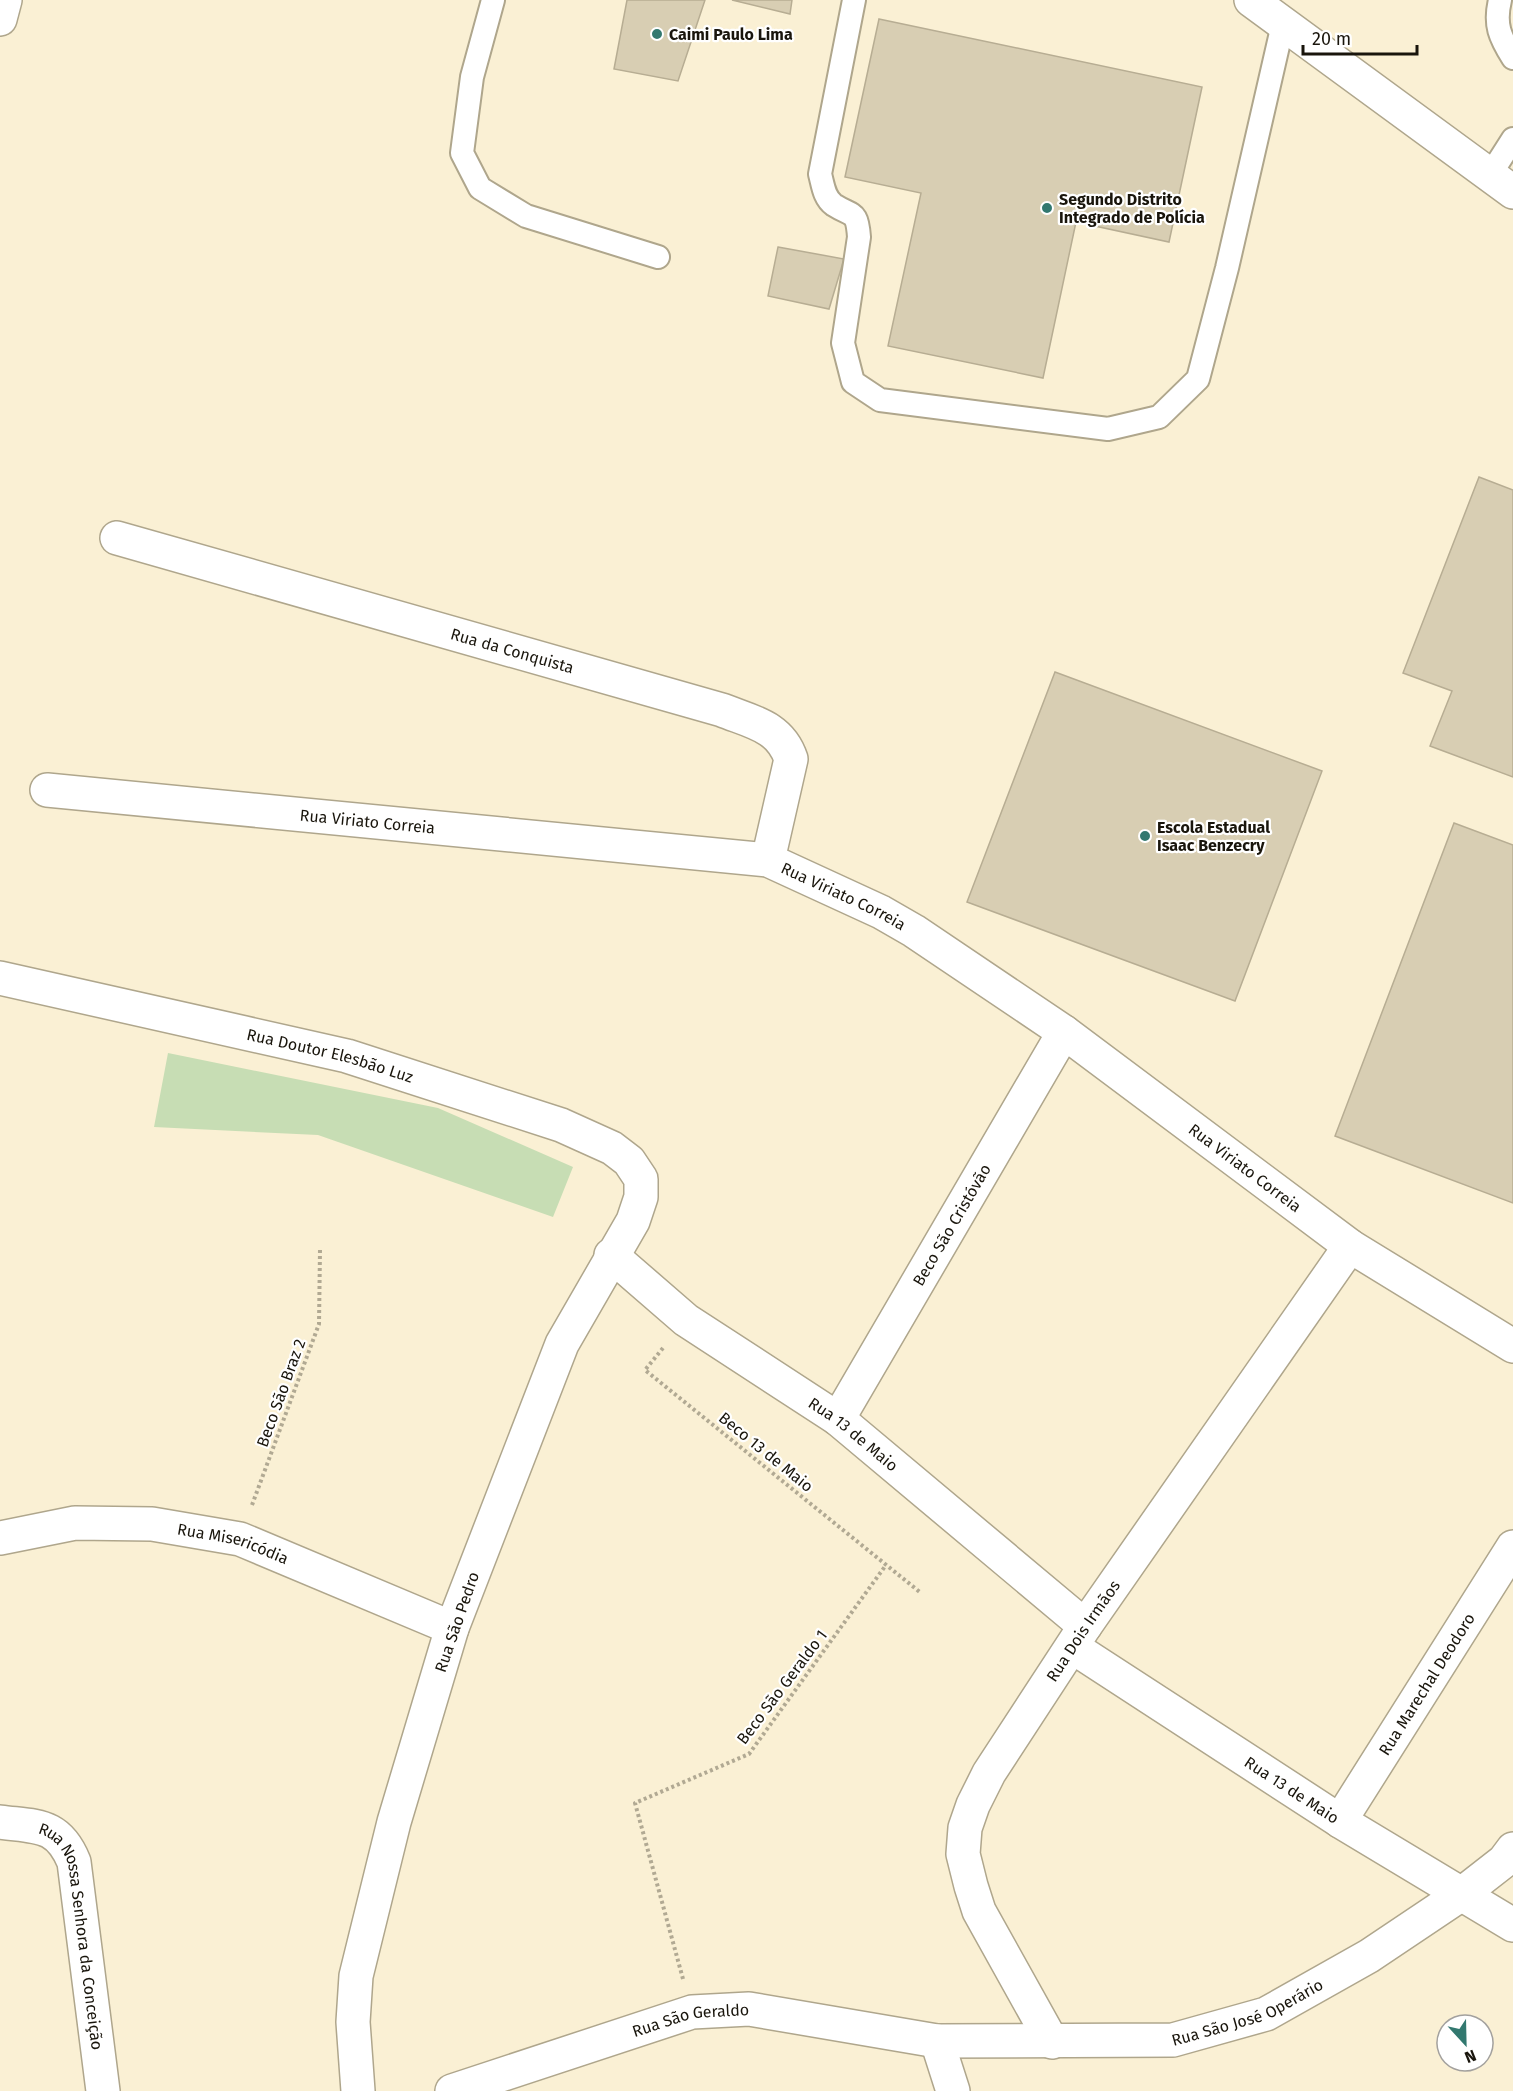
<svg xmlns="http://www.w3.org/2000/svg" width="1513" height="2091" font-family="'Fira Sans',sans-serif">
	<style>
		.green { fill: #c7ddb4 }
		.building { fill: #d8ceb3; stroke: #b7ad93; stroke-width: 1.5 }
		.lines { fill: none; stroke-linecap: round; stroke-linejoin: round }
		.lane-casing { stroke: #afa68c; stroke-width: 26 }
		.street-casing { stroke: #afa68c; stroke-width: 36 }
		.secondary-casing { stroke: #afa68c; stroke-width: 36 }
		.path { stroke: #b1a993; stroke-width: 4; stroke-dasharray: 3 3; stroke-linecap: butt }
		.lane { stroke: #fff; stroke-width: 22 }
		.street { stroke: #fff; stroke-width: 33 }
		.secondary { stroke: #fff; stroke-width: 33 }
		.poi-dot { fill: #32786f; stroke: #fff; stroke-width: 2 }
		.labels { text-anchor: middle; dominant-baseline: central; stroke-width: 4.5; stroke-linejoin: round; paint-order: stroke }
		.poi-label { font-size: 16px; font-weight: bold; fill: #19150c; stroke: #fff; text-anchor: start }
		.street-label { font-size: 16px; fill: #19150c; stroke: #fff }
	</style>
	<rect width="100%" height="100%" fill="#faf0d4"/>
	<polygon class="green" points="168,1053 438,1108 573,1167 553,1217 318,1135 154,1127"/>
	<g class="building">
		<polygon points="627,0 705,0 678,81 614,69"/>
		<polygon points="732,0 792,0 790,14"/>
		<polygon points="879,19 1202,87 1169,242 1076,222 1043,378 888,346 921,193 845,177"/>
		<polygon points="778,247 844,259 829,309 768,296"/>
		<polygon points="1479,477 1513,490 1513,777 1430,746 1452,691 1403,673"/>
		<polygon points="1055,672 1322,771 1235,1001 967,902"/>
		<polygon points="1454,823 1513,845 1513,1203 1335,1136"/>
	</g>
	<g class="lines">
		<g class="lane-casing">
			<g id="lane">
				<polyline points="493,0 472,77 462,153 480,188 526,216 658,257"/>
				<path d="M854,0L820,174C823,185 824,198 834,205C853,217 857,210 859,237L843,343L853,382L880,400L1108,429L1159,417L1198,379L1227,268L1283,24"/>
				<path d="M1500,0C1494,25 1500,37 1513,58"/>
				<polyline points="1490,175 1513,139"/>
			</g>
		</g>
		<g class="street-casing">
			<g id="street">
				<polyline points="0,19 5,0"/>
				<path id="s1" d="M117,538L722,710C752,722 780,726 791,759L768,860"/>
				<path id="s2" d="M47,790L768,860L881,912L914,931L1064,1032L1350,1246L1513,1346"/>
				<path id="s3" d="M0,978L347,1056L561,1125L612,1148L629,1161L641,1179V1197L633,1221L562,1344L452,1628L394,1822L356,1976L353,2022L358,2091"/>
				<path id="s4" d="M611,1255L686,1320L838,1419L1085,1626"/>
				<path id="s5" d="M838,1419L1064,1032"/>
				<path id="s6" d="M0,1538L75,1523L152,1524L240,1539L452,1628"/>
				<path id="s7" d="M1074,1648L1340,1821L1513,1925"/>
				<path id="s8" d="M1340,1821L1513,1547"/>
				<path id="s9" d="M0,1822C37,1827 58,1823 74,1862L103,2091"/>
				<polyline points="937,2041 953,2091"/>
				<path id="s10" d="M1052,2042L979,1911L971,1886L963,1854L965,1828L973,1805L989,1773L1085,1626L1350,1246"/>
				<path id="s11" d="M452,2091L692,2012L749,2009L937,2041L1173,2040L1266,2014L1369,1956L1463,1893L1504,1861L1513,1849"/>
			</g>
		</g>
		<g class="secondary-casing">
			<polyline id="secondary" points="1251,0 1513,192"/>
		</g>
		<g class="path">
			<polyline points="663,1348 645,1370 921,1593"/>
			<polyline points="252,1505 319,1324 320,1250"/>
			<polyline points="683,1979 635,1803 749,1754 886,1565"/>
		</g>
		<use href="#lane" class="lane"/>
		<use href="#street" class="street"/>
		<use href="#secondary" class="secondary"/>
	</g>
	<g class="poi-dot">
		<circle cx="657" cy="34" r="6"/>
		<circle cx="1047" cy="208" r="6"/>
		<circle cx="1145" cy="836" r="6"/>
	</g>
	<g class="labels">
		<g class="poi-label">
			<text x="669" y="34">Caimi Paulo Lima</text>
			<text x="1059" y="199">Segundo Distrito<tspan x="1059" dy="18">Integrado de Polícia</tspan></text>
			<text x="1157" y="827">Escola Estadual<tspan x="1157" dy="18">Isaac Benzecry</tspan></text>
		</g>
		<g class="street-label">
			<text stroke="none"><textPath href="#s1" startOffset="411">Rua da Conquista</textPath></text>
			<text stroke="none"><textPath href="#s2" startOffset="322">Rua Viriato Correia</textPath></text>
			<text stroke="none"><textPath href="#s2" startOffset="808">Rua Viriato Correia</textPath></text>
			<text stroke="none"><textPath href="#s3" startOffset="339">Rua Doutor Elesbão Luz</textPath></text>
			<text stroke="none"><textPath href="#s2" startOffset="1294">Rua Viriato Correia</textPath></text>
			<text stroke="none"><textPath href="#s5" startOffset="225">Beco São Cristóvão</textPath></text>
			<text transform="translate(281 1393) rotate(-70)">Beco São Braz 2</text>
			<text stroke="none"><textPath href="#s4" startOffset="302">Rua 13 de Maio</textPath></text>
			<text transform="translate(766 1452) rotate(39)">Beco 13 de Maio</text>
			<text stroke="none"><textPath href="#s6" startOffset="237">Rua Misericódia</textPath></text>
			<text transform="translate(457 1622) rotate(-71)">Rua São Pedro</text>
			<text stroke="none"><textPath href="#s10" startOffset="466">Rua Dois Irmãos</textPath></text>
			<text stroke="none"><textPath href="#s8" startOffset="162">Rua Marechal Deodoro</textPath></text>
			<text transform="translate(782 1687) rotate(-53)">Beco São Geraldo 1</text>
			<text stroke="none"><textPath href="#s7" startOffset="260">Rua 13 de Maio</textPath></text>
			<text stroke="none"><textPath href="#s9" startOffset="160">Rua Nossa Senhora da Conceição</textPath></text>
			<text stroke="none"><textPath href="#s11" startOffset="816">Rua São José Operário</textPath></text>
			<text stroke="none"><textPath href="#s11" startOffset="250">Rua São Geraldo</textPath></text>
		</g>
	</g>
	<g transform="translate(1465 2043) rotate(158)"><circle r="28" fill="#ffffff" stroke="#a3a19e" stroke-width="1.5"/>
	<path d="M0-4.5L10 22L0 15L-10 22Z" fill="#32786f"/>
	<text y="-9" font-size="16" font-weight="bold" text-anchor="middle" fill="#19150c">N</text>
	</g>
	<path d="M1303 45v9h114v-9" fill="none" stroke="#19150c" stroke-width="3"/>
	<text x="1312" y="45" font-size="18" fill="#19150c" stroke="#ffffff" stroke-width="4.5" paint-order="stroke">20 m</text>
</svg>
